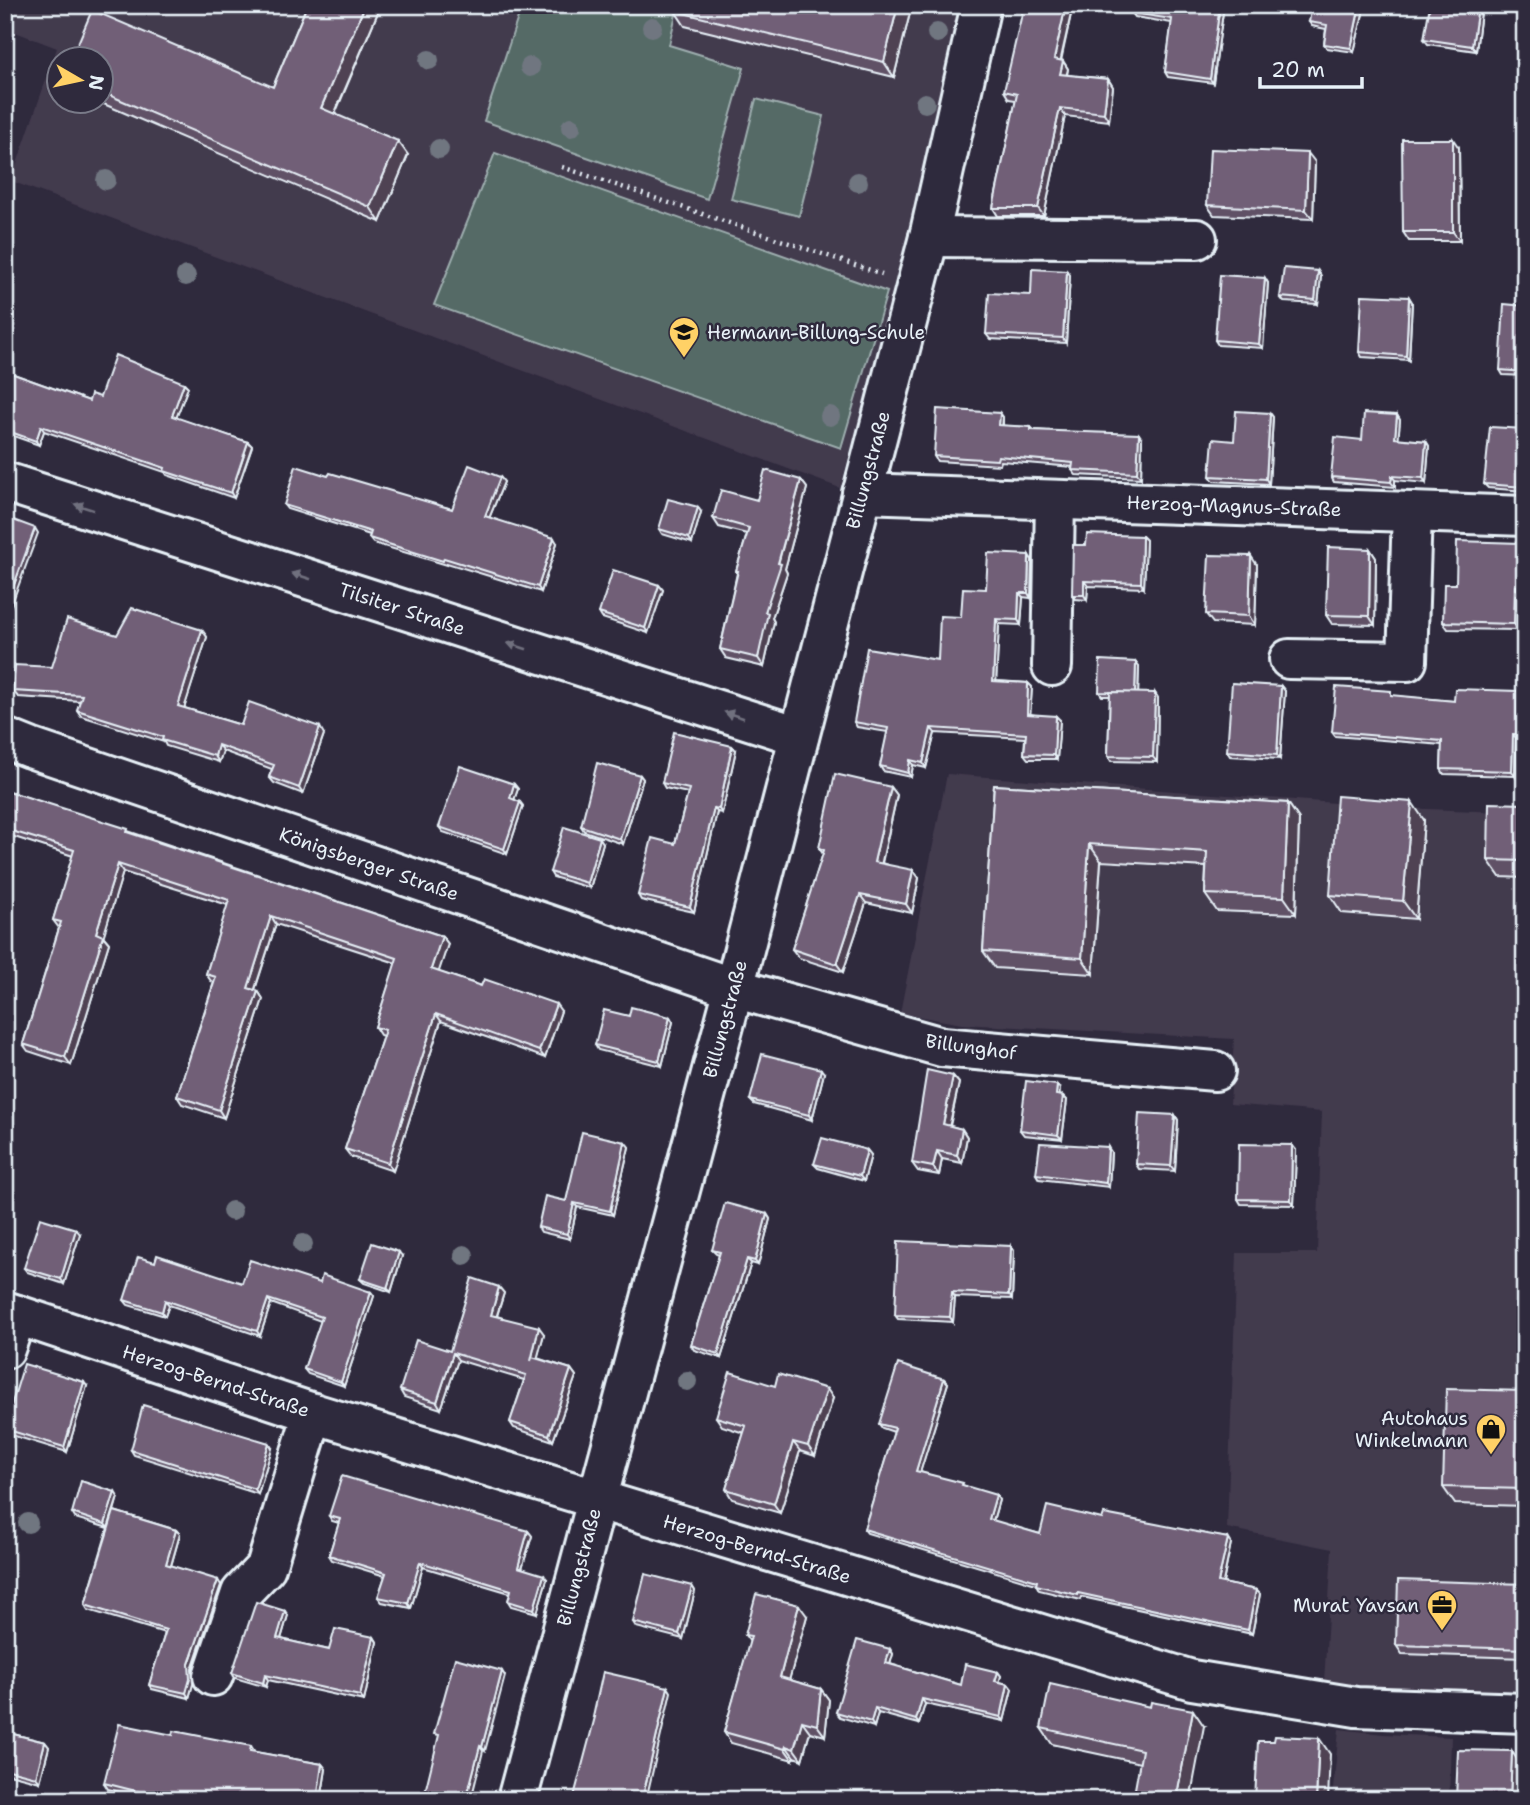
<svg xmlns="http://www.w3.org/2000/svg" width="1530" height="1805" font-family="'Shantell Sans',sans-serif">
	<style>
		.built { fill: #433a4e; fill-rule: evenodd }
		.green { fill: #546b66; stroke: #9eaeaf; stroke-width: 2 }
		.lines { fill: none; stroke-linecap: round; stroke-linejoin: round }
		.minor-casing { stroke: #e8f1f8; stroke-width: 44 }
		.path { stroke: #e8f1f8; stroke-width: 4.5; stroke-dasharray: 2 5; stroke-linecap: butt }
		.minor { stroke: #2f2a3d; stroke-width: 38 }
		.tree { fill: #707680 }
		.wall { fill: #615166; stroke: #e8f1f8; stroke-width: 2 }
		.shaded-wall { fill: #4f4253; stroke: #e8f1f8; stroke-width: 2 }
		.building { fill: #715e77; stroke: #e8f1f8; stroke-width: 2 }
		.oneway { fill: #70707e }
		.labels { text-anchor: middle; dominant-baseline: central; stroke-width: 5; stroke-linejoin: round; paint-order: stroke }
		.poi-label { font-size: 19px; fill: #e8f1f8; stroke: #2f2a3d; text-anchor: end }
		.street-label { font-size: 19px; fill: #e8f1f8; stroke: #2f2a3d }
	</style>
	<rect width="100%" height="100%" fill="#2f2a3d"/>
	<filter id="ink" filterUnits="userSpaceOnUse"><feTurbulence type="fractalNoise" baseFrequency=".0143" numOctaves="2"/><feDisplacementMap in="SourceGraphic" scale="14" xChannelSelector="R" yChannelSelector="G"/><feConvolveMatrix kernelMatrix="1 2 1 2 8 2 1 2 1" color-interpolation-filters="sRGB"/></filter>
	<g filter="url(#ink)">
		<g class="built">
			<path d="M5,5H963L913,230L840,488L11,181L57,48L5,28ZM60,60H102V102H60Z"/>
			<polygon points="947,774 1402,808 1525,813 1525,1004 1516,1163 1525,1164 1525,1694 1324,1683 1332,1549 1227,1528 1237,1253 1317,1253 1322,1112 1230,1104 1234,1039 962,1024 900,1013"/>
			<polygon points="1339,1729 1383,1734 1451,1737 1449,1800 1332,1800"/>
		</g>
		<g class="green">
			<polygon points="522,5 678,5 669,45 744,68 707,199 484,121"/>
			<polygon points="756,99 824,116 799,216 731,199"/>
			<polygon points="495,153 887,292 841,448 434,305"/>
		</g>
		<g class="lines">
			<g class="minor-casing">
				<g id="minor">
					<polyline points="929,237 1197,239"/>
					<polyline points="5,482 799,736"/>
					<polyline points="862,493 1525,516"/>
					<polyline points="1289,659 1407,661 1412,512"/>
					<polyline points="1052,666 1055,500"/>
					<polyline points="5,738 30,748 734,988 942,1047 1215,1071"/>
					<polyline points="5,1311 313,1413 1192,1680 1356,1707 1525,1713"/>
					<polyline points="5,1349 17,1315"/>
					<polyline points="213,1676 241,1593 266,1567 313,1413"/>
					<polyline points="517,1800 734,988 929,237 981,5"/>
				</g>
			</g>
			<polyline class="path" points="562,167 882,274"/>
			<use href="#minor" class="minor"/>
		</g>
		<g class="tree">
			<circle cx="652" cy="27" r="10"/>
			<circle cx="937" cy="33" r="10"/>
			<circle cx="429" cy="60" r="10"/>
			<circle cx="530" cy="67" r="10"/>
			<circle cx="925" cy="103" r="10"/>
			<circle cx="571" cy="127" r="10"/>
			<circle cx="439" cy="149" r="10"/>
			<circle cx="106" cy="180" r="10"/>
			<circle cx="858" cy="182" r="10"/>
			<circle cx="186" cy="276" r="10"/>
			<circle cx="830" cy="416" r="10"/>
			<circle cx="232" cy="1211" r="10"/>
			<circle cx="303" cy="1244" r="10"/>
			<circle cx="464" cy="1255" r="10"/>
			<circle cx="687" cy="1381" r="10"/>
			<circle cx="28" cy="1523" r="10"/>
		</g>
		<g class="wall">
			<polygon points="307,5 381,5 335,114 408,155 380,222 99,102 102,102 102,60 273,87"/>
			<polygon points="676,5 912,5 894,77 685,26 675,11"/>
			<polygon points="1073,5 1061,61 1063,61 1068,69 1067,75 1108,79 1113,87 1109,121 1065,116 1044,216 998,216 993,208 1016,100 1009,99 1004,91"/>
			<polygon points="1133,5 1224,5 1213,83 1168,77 1165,72 1172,23 1135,17 1132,13"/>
			<polygon points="1365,5 1354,52 1327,48 1324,44 1326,29 1312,26 1309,22"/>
			<polygon points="1481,12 1476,51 1428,44 1424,39"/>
			<polygon points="1459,148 1460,241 1409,241 1403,232"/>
			<polygon points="1315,162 1313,219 1214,215 1207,205"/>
			<polygon points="1067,271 1070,275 1066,343 990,339 986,334 1031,295"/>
			<polygon points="1318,271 1321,276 1318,304 1284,302 1280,297"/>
			<polygon points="1265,278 1268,283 1263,348 1218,345 1215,340"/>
			<polygon points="1409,297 1412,302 1409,360 1362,357 1359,352"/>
			<polygon points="1525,306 1525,376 1503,375 1500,370"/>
			<polygon points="5,371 89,401 100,397 184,383 188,387 176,418 248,442 252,446 234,498 167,475 165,472 44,431 39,445 5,433"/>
			<polygon points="1000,413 1003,417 1003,426 1031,427 1034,430 1142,438 1141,478 1076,475 1072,470 1073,467 1001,461 1000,465 937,461 934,456"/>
			<polygon points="1270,413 1273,417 1269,484 1214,481 1210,476"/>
			<polygon points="1397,415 1400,420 1398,439 1426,441 1429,446 1426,483 1395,480 1395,487 1334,482 1331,477"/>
			<polygon points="1525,429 1525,491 1488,488 1484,484"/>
			<polygon points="328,476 452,509 500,477 504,482 489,518 557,543 541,592 447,563 447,565 373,543 369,538 370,535 287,509 284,505"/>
			<polygon points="801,480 807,488 785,569 787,573 772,618 774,622 764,667 726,658 720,649 737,573 736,571 747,534 719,527 713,518"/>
			<polygon points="701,512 692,543 662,534 659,529"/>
			<polygon points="1142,536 1146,540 1144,588 1088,586 1087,600 1075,599 1072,595 1086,545"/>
			<polygon points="1520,543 1525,549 1524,593 1520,593 1519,630 1448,629 1443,622 1456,584"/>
			<polygon points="1370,549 1376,558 1375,625 1332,624 1326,615"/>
			<polygon points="1032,560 1031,598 1023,597 1021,625 999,624 996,681 1028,683 1032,687 1030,714 1060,720 1057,759 1028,759 1024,754 1025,738 935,733 926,768 913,765 911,777 883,771 880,766 888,732 857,727 854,722 938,660 961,617 986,589"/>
			<polygon points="1257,565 1255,625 1213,623 1206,614"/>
			<polygon points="659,585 663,590 648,633 602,618 599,613"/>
			<polygon points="202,630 207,637 184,708 241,725 324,734 303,794 274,783 269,777 272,769 223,751 219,762 166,746 164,742 81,716 77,710 80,701 18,697 13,691 52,667 117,635"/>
			<polygon points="1136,662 1139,666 1138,693 1155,693 1158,698 1157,762 1111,761 1108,756 1110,696 1102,696 1099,692"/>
			<polygon points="1281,686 1285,691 1280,759 1230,756 1227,751"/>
			<polygon points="1394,696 1454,701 1522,696 1520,738 1516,738 1515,776 1444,774 1441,769 1442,745 1335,736 1332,732"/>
			<polygon points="736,750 722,813 717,812 694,912 641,900 638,895 675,844 688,793 665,788 662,783"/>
			<polygon points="640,775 643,779 623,844 584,831 581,826"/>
			<polygon points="514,784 518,789 514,800 520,802 523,806 507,854 443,832 439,827"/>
			<polygon points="994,785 1288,803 1299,819 1296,914 1217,911 1205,894 1206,867 1101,861 1093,974 995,968 983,951"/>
			<polygon points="891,787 897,795 882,863 919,878 912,913 866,903 843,972 799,958 792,949 823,854 819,848"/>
			<polygon points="5,790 442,936 448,944 438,972 561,1011 545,1058 441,1021 393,1171 351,1157 345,1149 383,1036 380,1035 375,1027 396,963 276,924 255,990 258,991 263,999 224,1118 182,1104 177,1096 214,982 211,981 206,974 228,905 123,872 103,936 109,943 71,1065 28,1051 23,1044 59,928 53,920 73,856 5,834"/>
			<polygon points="1525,804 1525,878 1500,877 1488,860"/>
			<polygon points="1424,820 1416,919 1342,913 1330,895"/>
			<polygon points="603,843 590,888 553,877 550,872"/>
			<polygon points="629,1016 670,1017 673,1022 662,1066 598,1050 595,1045"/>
			<polygon points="824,1073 812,1120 754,1104 750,1100"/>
			<polygon points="953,1076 959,1083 950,1126 962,1129 967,1137 962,1163 942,1159 939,1175 918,1171 912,1163"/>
			<polygon points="1060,1089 1059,1095 1063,1096 1067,1100 1062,1139 1024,1135 1020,1130"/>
			<polygon points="1175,1115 1178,1120 1175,1171 1139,1169 1136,1164"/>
			<polygon points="625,1142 629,1147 613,1215 577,1207 570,1239 541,1232 538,1227 566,1201"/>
			<polygon points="1292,1145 1296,1150 1294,1205 1241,1204 1238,1199"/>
			<polygon points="867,1150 871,1155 864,1181 818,1168 814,1164"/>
			<polygon points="1111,1152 1109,1187 1039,1179 1036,1174"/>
			<polygon points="767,1214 770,1219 758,1265 751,1263 721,1358 694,1350 691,1345 719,1255 716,1254 712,1250"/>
			<polygon points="80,1234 64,1284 27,1272 24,1268"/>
			<polygon points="1014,1251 1012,1299 955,1297 953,1322 898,1319 895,1315"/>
			<polygon points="402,1256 391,1292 364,1283 360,1279"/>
			<polygon points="155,1262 242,1283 320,1283 371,1292 374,1296 344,1386 308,1374 304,1369 321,1321 271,1303 260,1336 169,1305 165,1316 128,1305 124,1300"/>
			<polygon points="504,1293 497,1316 544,1334 537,1358 571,1369 576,1376 553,1441 514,1428 510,1422 524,1380 458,1360 441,1409 404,1397 400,1390 450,1351"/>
			<polygon points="944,1379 948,1383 920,1472 965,1486 999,1500 993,1521 1040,1534 1102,1519 1228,1538 1231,1543 1223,1583 1256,1590 1260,1594 1252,1634 1082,1597 1081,1600 1039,1590 1036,1584 867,1533 864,1529 894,1432 882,1428 879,1424"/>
			<polygon points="87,1386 67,1452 8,1434 5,1430 5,1426"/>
			<polygon points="775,1386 833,1398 815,1456 800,1451 780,1513 732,1499 726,1489 744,1433 722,1426 716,1417"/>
			<polygon points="1525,1391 1525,1506 1455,1504 1443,1487"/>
			<polygon points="272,1448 258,1494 134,1455 131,1450"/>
			<polygon points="118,1497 114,1511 176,1530 180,1534 171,1566 221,1585 192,1669 193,1684 189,1698 152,1689 149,1685 165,1633 88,1610 85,1605 108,1528 75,1518 72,1513"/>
			<polygon points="329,1516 528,1531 532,1536 522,1568 547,1579 537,1613 511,1606 508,1601 510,1593 423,1567 411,1608 382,1602 378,1597 385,1576 332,1560 329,1555 339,1523 332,1521"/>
			<polygon points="1525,1584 1525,1658 1402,1654 1396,1645"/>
			<polygon points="692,1586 695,1591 683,1639 636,1627 633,1622"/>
			<polygon points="288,1615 281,1639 329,1650 374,1637 377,1642 364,1701 268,1680 266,1687 235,1678 232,1673"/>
			<polygon points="807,1616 789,1680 821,1689 829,1700 825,1736 810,1732 802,1760 794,1757 793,1760 731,1743 724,1732 750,1642 745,1635"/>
			<polygon points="890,1649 893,1654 890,1664 961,1685 998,1672 1001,1676 999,1682 1008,1684 1012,1689 1004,1721 925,1704 919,1724 878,1713 874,1727 840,1717 836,1712"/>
			<polygon points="1204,1726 1140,1763 1052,1744 1041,1728"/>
			<polygon points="5,1732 45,1742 49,1747 40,1782 5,1773"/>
			<polygon points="173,1735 251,1746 255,1752 322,1764 326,1769 321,1800 186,1800 165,1796 164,1800 152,1800 108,1789 104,1783"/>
		</g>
		<g class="shaded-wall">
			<polygon points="365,5 381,5 331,122 321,108"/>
			<polygon points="898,5 912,5 894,77 884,62"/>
			<polygon points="1066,5 1073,5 1059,67 1054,59"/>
			<polygon points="1220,5 1224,5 1213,83 1210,79"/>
			<polygon points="1360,5 1365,5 1354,52 1351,48"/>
			<polygon points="1478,7 1481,12 1476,51 1472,46"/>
			<polygon points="1063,61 1068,69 1065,81 1060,74"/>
			<polygon points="1108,79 1113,87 1109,121 1104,113"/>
			<polygon points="1060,108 1065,116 1044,216 1038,208"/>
			<polygon points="1453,139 1459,148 1460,241 1453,232"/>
			<polygon points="398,141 408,155 380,222 370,207"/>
			<polygon points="1308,153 1315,162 1313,219 1306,210"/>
			<polygon points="1067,271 1070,275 1066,343 1063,338"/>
			<polygon points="1318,271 1321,276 1318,304 1315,300"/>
			<polygon points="1265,278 1268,283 1263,348 1259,344"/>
			<polygon points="1409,297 1412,302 1409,360 1406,356"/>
			<polygon points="184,383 188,387 175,421 172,416"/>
			<polygon points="1000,413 1003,417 1002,430 999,425"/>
			<polygon points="1270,413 1273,417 1269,484 1266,479"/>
			<polygon points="1397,415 1400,420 1398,443 1395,438"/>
			<polygon points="41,426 44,431 39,445 36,441"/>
			<polygon points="1139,434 1142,438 1141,478 1137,473"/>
			<polygon points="1426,441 1429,446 1426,483 1423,478"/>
			<polygon points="248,442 252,446 234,498 231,493"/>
			<polygon points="1392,476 1395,480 1395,487 1391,482"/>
			<polygon points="500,477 504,482 488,521 485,516"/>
			<polygon points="801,480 807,488 785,569 787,573 772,618 774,622 764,667 758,658 765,612"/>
			<polygon points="698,507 701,512 692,543 689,538"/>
			<polygon points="35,528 38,533 5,622 5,609"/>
			<polygon points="1142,536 1146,540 1144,588 1141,583"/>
			<polygon points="554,538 557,543 541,592 538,587"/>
			<polygon points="1520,543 1525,549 1524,593 1519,586"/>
			<polygon points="1370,549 1376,558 1375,625 1369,616"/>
			<polygon points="1029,555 1032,560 1031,598 1028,593"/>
			<polygon points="1251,556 1257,565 1255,625 1249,616"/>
			<polygon points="1084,581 1088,586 1087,600 1084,595"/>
			<polygon points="659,585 663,590 648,633 645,628"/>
			<polygon points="1515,586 1520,593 1519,630 1514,624"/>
			<polygon points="1019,593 1023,597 1021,625 1018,620"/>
			<polygon points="996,619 999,624 996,685 993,681"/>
			<polygon points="202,630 207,637 183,712 178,706"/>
			<polygon points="1136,662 1139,666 1138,697 1135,693"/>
			<polygon points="1028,683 1032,687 1030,719 1027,714"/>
			<polygon points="1281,686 1285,691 1280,759 1277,755"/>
			<polygon points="1518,691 1522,696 1520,738 1517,734"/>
			<polygon points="1155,693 1158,698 1157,762 1153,757"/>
			<polygon points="1056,716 1060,720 1057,759 1054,755"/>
			<polygon points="320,727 324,734 303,794 299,788"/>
			<polygon points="931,728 935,733 926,768 923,763"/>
			<polygon points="1513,734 1516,738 1515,776 1512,771"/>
			<polygon points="218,745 223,751 219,762 215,756"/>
			<polygon points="732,746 736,750 722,813 719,809"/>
			<polygon points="910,760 913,765 911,777 908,773"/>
			<polygon points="640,775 643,779 623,844 620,839"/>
			<polygon points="514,784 518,789 513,803 510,798"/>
			<polygon points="891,787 897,795 880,870 874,862"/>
			<polygon points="520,802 523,806 507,854 504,849"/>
			<polygon points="1412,802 1424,820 1416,919 1403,901"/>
			<polygon points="1288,803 1299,819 1296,914 1284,897"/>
			<polygon points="714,808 717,812 694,912 690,907"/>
			<polygon points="600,838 603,843 590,888 587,883"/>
			<polygon points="1089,844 1101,861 1093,974 1082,958"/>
			<polygon points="118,864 123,872 102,941 96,933"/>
			<polygon points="913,870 919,878 912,913 906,904"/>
			<polygon points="860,895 866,903 843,972 837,964"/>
			<polygon points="271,916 276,924 253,995 248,988"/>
			<polygon points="103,936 109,943 71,1065 65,1057"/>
			<polygon points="442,936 448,944 437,977 431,969"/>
			<polygon points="258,991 263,999 224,1118 219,1110"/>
			<polygon points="556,1004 561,1011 545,1058 539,1051"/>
			<polygon points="436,1014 441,1021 393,1171 388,1163"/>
			<polygon points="670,1017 673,1022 662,1066 659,1061"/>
			<polygon points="821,1069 824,1073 812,1120 809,1115"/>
			<polygon points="953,1076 959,1083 948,1132 943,1124"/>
			<polygon points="1057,1085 1060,1089 1059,1100 1056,1095"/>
			<polygon points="1063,1096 1067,1100 1062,1139 1058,1135"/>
			<polygon points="1175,1115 1178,1120 1175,1171 1171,1166"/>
			<polygon points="962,1129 967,1137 962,1163 957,1155"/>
			<polygon points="625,1142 629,1147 613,1215 610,1211"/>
			<polygon points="1292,1145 1296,1150 1294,1205 1291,1200"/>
			<polygon points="1108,1147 1111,1152 1109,1187 1106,1183"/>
			<polygon points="867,1150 871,1155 864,1181 860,1176"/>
			<polygon points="937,1151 942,1159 939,1175 933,1167"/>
			<polygon points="574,1203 577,1207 570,1239 567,1234"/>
			<polygon points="767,1214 770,1219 758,1265 755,1261"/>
			<polygon points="76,1229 80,1234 64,1284 61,1279"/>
			<polygon points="1011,1246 1014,1251 1012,1299 1009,1295"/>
			<polygon points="399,1252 402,1256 391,1292 387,1288"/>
			<polygon points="747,1259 751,1263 721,1358 718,1354"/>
			<polygon points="499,1287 504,1293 495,1321 491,1315"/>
			<polygon points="371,1292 374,1296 344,1386 341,1382"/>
			<polygon points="952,1292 955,1297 953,1322 950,1317"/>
			<polygon points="268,1299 271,1303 260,1336 257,1331"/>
			<polygon points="165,1300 169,1305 165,1316 162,1312"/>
			<polygon points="539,1327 544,1334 535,1367 531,1361"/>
			<polygon points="453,1353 458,1360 441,1409 437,1402"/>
			<polygon points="571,1369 576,1376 553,1441 549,1435"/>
			<polygon points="944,1379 948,1383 919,1476 916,1471"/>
			<polygon points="84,1382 87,1386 67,1452 64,1447"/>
			<polygon points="827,1389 833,1398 815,1456 808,1446"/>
			<polygon points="793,1442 800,1451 780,1513 774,1504"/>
			<polygon points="269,1443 272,1448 258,1494 255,1489"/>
			<polygon points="115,1492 118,1497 108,1528 105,1524"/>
			<polygon points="996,1495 999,1500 992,1524 989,1519"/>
			<polygon points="176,1530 180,1534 170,1569 166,1564"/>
			<polygon points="528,1531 532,1536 521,1571 518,1567"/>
			<polygon points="1228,1538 1231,1543 1222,1587 1218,1582"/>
			<polygon points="420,1562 423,1567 411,1608 408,1603"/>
			<polygon points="544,1575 547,1579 537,1613 534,1609"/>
			<polygon points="218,1580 221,1585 192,1669 193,1684 189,1698 186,1693 189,1664"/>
			<polygon points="692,1586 695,1591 683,1639 679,1634"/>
			<polygon points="1256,1590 1260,1594 1252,1634 1248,1630"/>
			<polygon points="799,1605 807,1616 787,1688 780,1677"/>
			<polygon points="285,1611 288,1615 280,1642 277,1638"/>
			<polygon points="374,1637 377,1642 364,1701 360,1696"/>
			<polygon points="890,1649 893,1654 889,1668 886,1663"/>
			<polygon points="502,1671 505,1676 485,1751 482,1747"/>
			<polygon points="998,1672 1001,1676 998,1686 995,1681"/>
			<polygon points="265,1675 268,1680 266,1687 263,1683"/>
			<polygon points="1008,1684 1012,1689 1004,1721 1001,1717"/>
			<polygon points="668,1687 671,1692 646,1800 642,1800"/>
			<polygon points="821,1689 829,1700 825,1736 817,1725"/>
			<polygon points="922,1699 925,1704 919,1724 916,1720"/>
			<polygon points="875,1708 878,1713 874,1727 871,1722"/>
			<polygon points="1193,1710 1204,1726 1190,1800 1176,1800"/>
			<polygon points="802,1721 810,1732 802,1760 794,1749"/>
			<polygon points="1319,1738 1330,1754 1328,1800 1316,1800"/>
			<polygon points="45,1742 49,1747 40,1782 36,1777"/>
			<polygon points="480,1746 483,1751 471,1800 466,1800"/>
			<polygon points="786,1746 794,1757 793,1760 785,1749"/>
			<polygon points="1512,1751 1518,1761 1517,1800 1510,1800"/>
			<polygon points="322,1764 326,1769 321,1800 317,1800"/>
			<polygon points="162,1791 165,1796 164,1800 161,1800 160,1797"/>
		</g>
		<g class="building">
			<polygon points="307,5 365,5 321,108 398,141 370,207 102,92 102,60 71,60 92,10 273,87"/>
			<polygon points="676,5 898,5 884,62 675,11"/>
			<polygon points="1024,5 1066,5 1054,59 1063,61 1060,74 1108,79 1104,113 1060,108 1038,208 993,208 1017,94 1004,91"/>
			<polygon points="1133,5 1220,5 1210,79 1165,72 1172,19 1132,13"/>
			<polygon points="1312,5 1360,5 1351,48 1324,44 1327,25 1309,22"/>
			<polygon points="1430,5 1463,5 1478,7 1472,46 1424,39"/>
			<polygon points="1402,139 1453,139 1453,232 1403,232"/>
			<polygon points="1210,149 1308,153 1306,210 1207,205"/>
			<polygon points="1284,268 1318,271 1315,300 1280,297"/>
			<polygon points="1032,269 1067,271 1063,338 986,334 989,293 1031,295"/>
			<polygon points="1220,275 1265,278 1259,344 1215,340"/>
			<polygon points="1362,295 1409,297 1406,356 1359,352"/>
			<polygon points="1504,304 1525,306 1525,372 1500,370"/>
			<polygon points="115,355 184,383 172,416 248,442 231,493 164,471 165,468 41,426 36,441 5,430 5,371 89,401 91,394 100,397"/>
			<polygon points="937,409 1000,413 999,425 1031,427 1031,430 1139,434 1137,473 1072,470 1073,463 998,456 997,460 934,456"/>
			<polygon points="1236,411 1270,413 1266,479 1210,476 1213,439 1234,441"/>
			<polygon points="1364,413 1397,415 1395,438 1426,441 1423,478 1392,476 1391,482 1331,477 1335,437 1362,440"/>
			<polygon points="1490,427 1525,429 1525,487 1484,484"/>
			<polygon points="469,465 500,477 485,516 554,538 538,587 444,558 443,561 369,538 371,532 284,505 296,466 328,476 330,473 452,509"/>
			<polygon points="765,470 801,480 778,563 781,564 765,612 768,613 758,658 720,649 738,571 736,571 749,528 713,518 721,490 757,500"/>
			<polygon points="668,499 698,507 689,538 659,529"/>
			<polygon points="5,517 35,528 5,609"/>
			<polygon points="1087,534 1142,536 1141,583 1084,581 1084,595 1072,595 1073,545 1086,545"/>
			<polygon points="1457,541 1520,543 1519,586 1515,586 1514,624 1443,622 1444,584 1456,584"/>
			<polygon points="1328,547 1370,549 1369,616 1326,615"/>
			<polygon points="988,553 1029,555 1028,593 1019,593 1018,620 996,619 993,681 1028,683 1027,714 1056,716 1054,755 1024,754 1026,734 931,728 923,763 910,760 908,773 880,766 888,728 854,722 867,648 938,660 940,616 961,617 963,588 986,589"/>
			<polygon points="1209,555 1251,556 1249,616 1206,614"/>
			<polygon points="613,570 659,585 645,628 599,613"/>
			<polygon points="132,608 202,630 178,706 241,725 249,702 320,727 299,788 269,777 274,765 218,745 215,756 162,740 163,737 77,710 82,695 13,691 15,665 52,667 67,619 117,635"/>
			<polygon points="1100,660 1136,662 1135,693 1099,692"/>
			<polygon points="1232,683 1281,686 1277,755 1227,751"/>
			<polygon points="1336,687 1391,691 1391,695 1454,701 1455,689 1518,691 1517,734 1513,734 1512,771 1441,769 1442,741 1332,732"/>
			<polygon points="1110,692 1155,693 1153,757 1108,756"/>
			<polygon points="674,732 732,746 719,809 714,808 690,907 638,895 652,838 675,844 689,789 662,783"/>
			<polygon points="597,763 640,775 620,839 581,826"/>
			<polygon points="460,766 514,784 510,798 520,802 504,849 439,827"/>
			<polygon points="835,774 891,787 874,862 913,870 906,904 860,895 837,964 792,949 824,850 819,848"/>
			<polygon points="994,785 1288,803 1284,897 1205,894 1207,852 1089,844 1082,958 983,951"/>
			<polygon points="5,790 128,829 127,832 442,936 431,969 481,986 484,979 556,1004 539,1051 436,1014 388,1163 345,1149 385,1030 375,1027 397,958 271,916 248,988 258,991 219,1110 177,1096 216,977 206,974 229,900 118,864 96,933 103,936 65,1057 23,1044 61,922 53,920 74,850 5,829"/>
			<polygon points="1337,796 1412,802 1403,901 1330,895"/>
			<polygon points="1489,803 1525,804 1525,861 1488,860"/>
			<polygon points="564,827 600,838 587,883 550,872"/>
			<polygon points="631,1007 670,1017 659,1061 595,1045 604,1010 629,1016"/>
			<polygon points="762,1054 821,1069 809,1115 750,1100"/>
			<polygon points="927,1070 953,1076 943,1124 962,1129 957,1155 937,1151 933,1167 912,1163"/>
			<polygon points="1026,1081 1057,1085 1056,1095 1063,1096 1058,1135 1020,1130"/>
			<polygon points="1139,1113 1175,1115 1171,1166 1136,1164"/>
			<polygon points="582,1132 625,1142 610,1211 574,1203 567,1234 538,1227 545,1196 566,1201"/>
			<polygon points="822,1138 867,1150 860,1176 814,1164"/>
			<polygon points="1040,1143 1108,1147 1106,1183 1036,1174"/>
			<polygon points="1239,1144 1292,1145 1291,1200 1238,1199"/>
			<polygon points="725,1203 767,1214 755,1261 747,1259 718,1354 691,1345 720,1252 712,1250"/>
			<polygon points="40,1218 76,1229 61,1279 24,1268"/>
			<polygon points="898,1241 1011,1246 1009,1295 952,1292 950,1317 895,1315"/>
			<polygon points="372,1243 399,1252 387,1288 360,1279"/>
			<polygon points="157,1255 242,1283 250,1260 320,1283 322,1275 371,1292 341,1382 304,1369 322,1317 268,1299 257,1331 165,1300 162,1312 124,1300 138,1257 155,1262"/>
			<polygon points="472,1278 499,1287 491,1315 539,1327 531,1361 532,1357 571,1369 549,1435 510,1422 526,1375 453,1353 437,1402 400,1390 416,1340 450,1351"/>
			<polygon points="24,1364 84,1382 64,1447 5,1429 5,1426"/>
			<polygon points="898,1364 944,1379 916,1471 963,1483 962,1485 996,1495 989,1519 1040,1534 1047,1506 1102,1519 1104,1514 1228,1538 1218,1582 1256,1590 1248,1630 1078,1593 1078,1595 1036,1585 1037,1581 864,1529 895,1428 879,1424"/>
			<polygon points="730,1372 775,1386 778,1374 827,1389 808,1446 793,1442 774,1504 726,1489 746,1426 716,1417"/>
			<polygon points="1446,1389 1525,1391 1525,1489 1443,1487"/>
			<polygon points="143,1405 269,1443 255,1489 131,1450"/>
			<polygon points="342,1476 528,1531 518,1567 544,1575 534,1609 508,1601 511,1590 420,1562 408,1603 378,1597 386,1573 329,1555 340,1519 329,1516"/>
			<polygon points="81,1481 115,1492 105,1524 72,1513"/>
			<polygon points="114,1511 176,1530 166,1564 218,1580 189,1664 190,1679 186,1693 149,1685 166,1630 85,1605"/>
			<polygon points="645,1574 692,1586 679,1634 633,1622"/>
			<polygon points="1398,1580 1525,1584 1525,1649 1396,1645"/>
			<polygon points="756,1594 799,1605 780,1677 821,1689 817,1725 802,1721 794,1749 786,1746 785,1749 724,1732 751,1636 745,1635"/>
			<polygon points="256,1602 285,1611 277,1638 329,1650 335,1629 374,1637 360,1696 265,1675 263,1683 232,1673"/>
			<polygon points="857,1640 890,1649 886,1663 961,1685 965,1664 998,1672 995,1681 1008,1684 1001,1717 922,1699 916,1720 875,1708 871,1722 836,1712"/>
			<polygon points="455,1658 502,1671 482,1747 480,1746 466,1800 423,1800 439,1735 434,1734"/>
			<polygon points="603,1672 668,1687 642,1800 573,1800 595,1717 593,1717"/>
			<polygon points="1050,1684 1150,1707 1151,1702 1193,1710 1176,1800 1133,1800 1142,1750 1041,1728"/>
			<polygon points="119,1724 173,1735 174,1731 251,1746 250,1751 322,1764 317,1800 210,1800 162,1791 160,1797 104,1783"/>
			<polygon points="5,1732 45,1742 36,1777 5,1769"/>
			<polygon points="1275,1736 1319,1738 1316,1800 1255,1800 1258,1741 1274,1741"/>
			<polygon points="1458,1750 1512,1751 1510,1800 1456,1800"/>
		</g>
		<defs><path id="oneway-solid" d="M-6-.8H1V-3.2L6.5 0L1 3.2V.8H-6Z" transform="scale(1.75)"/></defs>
		<g class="oneway">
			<use href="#oneway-solid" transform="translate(84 507) rotate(-162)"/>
			<use href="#oneway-solid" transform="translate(301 576) rotate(-162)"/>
			<use href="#oneway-solid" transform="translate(517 646) rotate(-162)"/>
			<use href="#oneway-solid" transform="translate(734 715) rotate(-162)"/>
		</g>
	</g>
	<defs>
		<g id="school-pin" transform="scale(1.575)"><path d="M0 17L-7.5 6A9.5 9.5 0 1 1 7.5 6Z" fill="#ffd166" stroke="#2f2a3d"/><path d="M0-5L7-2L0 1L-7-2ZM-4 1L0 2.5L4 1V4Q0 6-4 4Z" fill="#111"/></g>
		<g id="shop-pin" transform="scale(1.575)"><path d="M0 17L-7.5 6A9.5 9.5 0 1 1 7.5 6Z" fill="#ffd166" stroke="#2f2a3d"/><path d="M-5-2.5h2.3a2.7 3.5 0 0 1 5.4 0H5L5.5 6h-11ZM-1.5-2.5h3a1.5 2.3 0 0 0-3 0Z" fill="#111"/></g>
		<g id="office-pin" transform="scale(1.575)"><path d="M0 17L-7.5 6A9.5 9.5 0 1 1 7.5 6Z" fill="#ffd166" stroke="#2f2a3d"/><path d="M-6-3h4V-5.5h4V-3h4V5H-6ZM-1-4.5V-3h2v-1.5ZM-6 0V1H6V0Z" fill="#111"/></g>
	</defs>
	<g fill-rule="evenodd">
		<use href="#school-pin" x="684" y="332"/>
		<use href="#shop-pin" x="1491" y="1429"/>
		<use href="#office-pin" x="1442" y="1605"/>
	</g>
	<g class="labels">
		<g class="poi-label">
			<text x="707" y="332" text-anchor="start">Hermann-Billung-Schule</text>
			<text x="1468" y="1418">Autohaus<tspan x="1468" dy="22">Winkelmann</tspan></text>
			<text x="1419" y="1605">Murat Yavsan</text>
		</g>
		<g class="street-label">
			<text transform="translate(868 470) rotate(-75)">Billungstraße</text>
			<text transform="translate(1234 506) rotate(2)">Herzog-Magnus-Straße</text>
			<text transform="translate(402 609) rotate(18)">Tilsiter Straße</text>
			<text transform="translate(369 864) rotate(19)">Königsberger Straße</text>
			<text transform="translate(725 1019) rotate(-75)">Billungstraße</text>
			<text transform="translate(971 1047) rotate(8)">Billunghof</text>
			<text transform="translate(216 1381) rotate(18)">Herzog-Bernd-Straße</text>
			<text transform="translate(757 1549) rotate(17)">Herzog-Bernd-Straße</text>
			<text transform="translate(579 1567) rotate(-75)">Billungstraße</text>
		</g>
	</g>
	<rect width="1530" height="1805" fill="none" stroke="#2f2a3d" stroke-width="28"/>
	<rect x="14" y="14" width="1502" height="1777" fill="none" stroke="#e8f1f8" stroke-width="2.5" filter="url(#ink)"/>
	<g transform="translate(80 80) rotate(99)"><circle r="33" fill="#2f2a3d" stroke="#797a88" stroke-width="2"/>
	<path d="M0-5L12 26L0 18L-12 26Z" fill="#ffd166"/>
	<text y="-10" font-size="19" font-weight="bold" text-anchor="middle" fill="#e8f1f8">N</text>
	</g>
	<path d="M1260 77v10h102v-10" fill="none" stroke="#e8f1f8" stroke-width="3.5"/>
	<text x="1271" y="77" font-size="21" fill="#e8f1f8" stroke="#2f2a3d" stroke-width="5" paint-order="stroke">20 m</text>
</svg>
